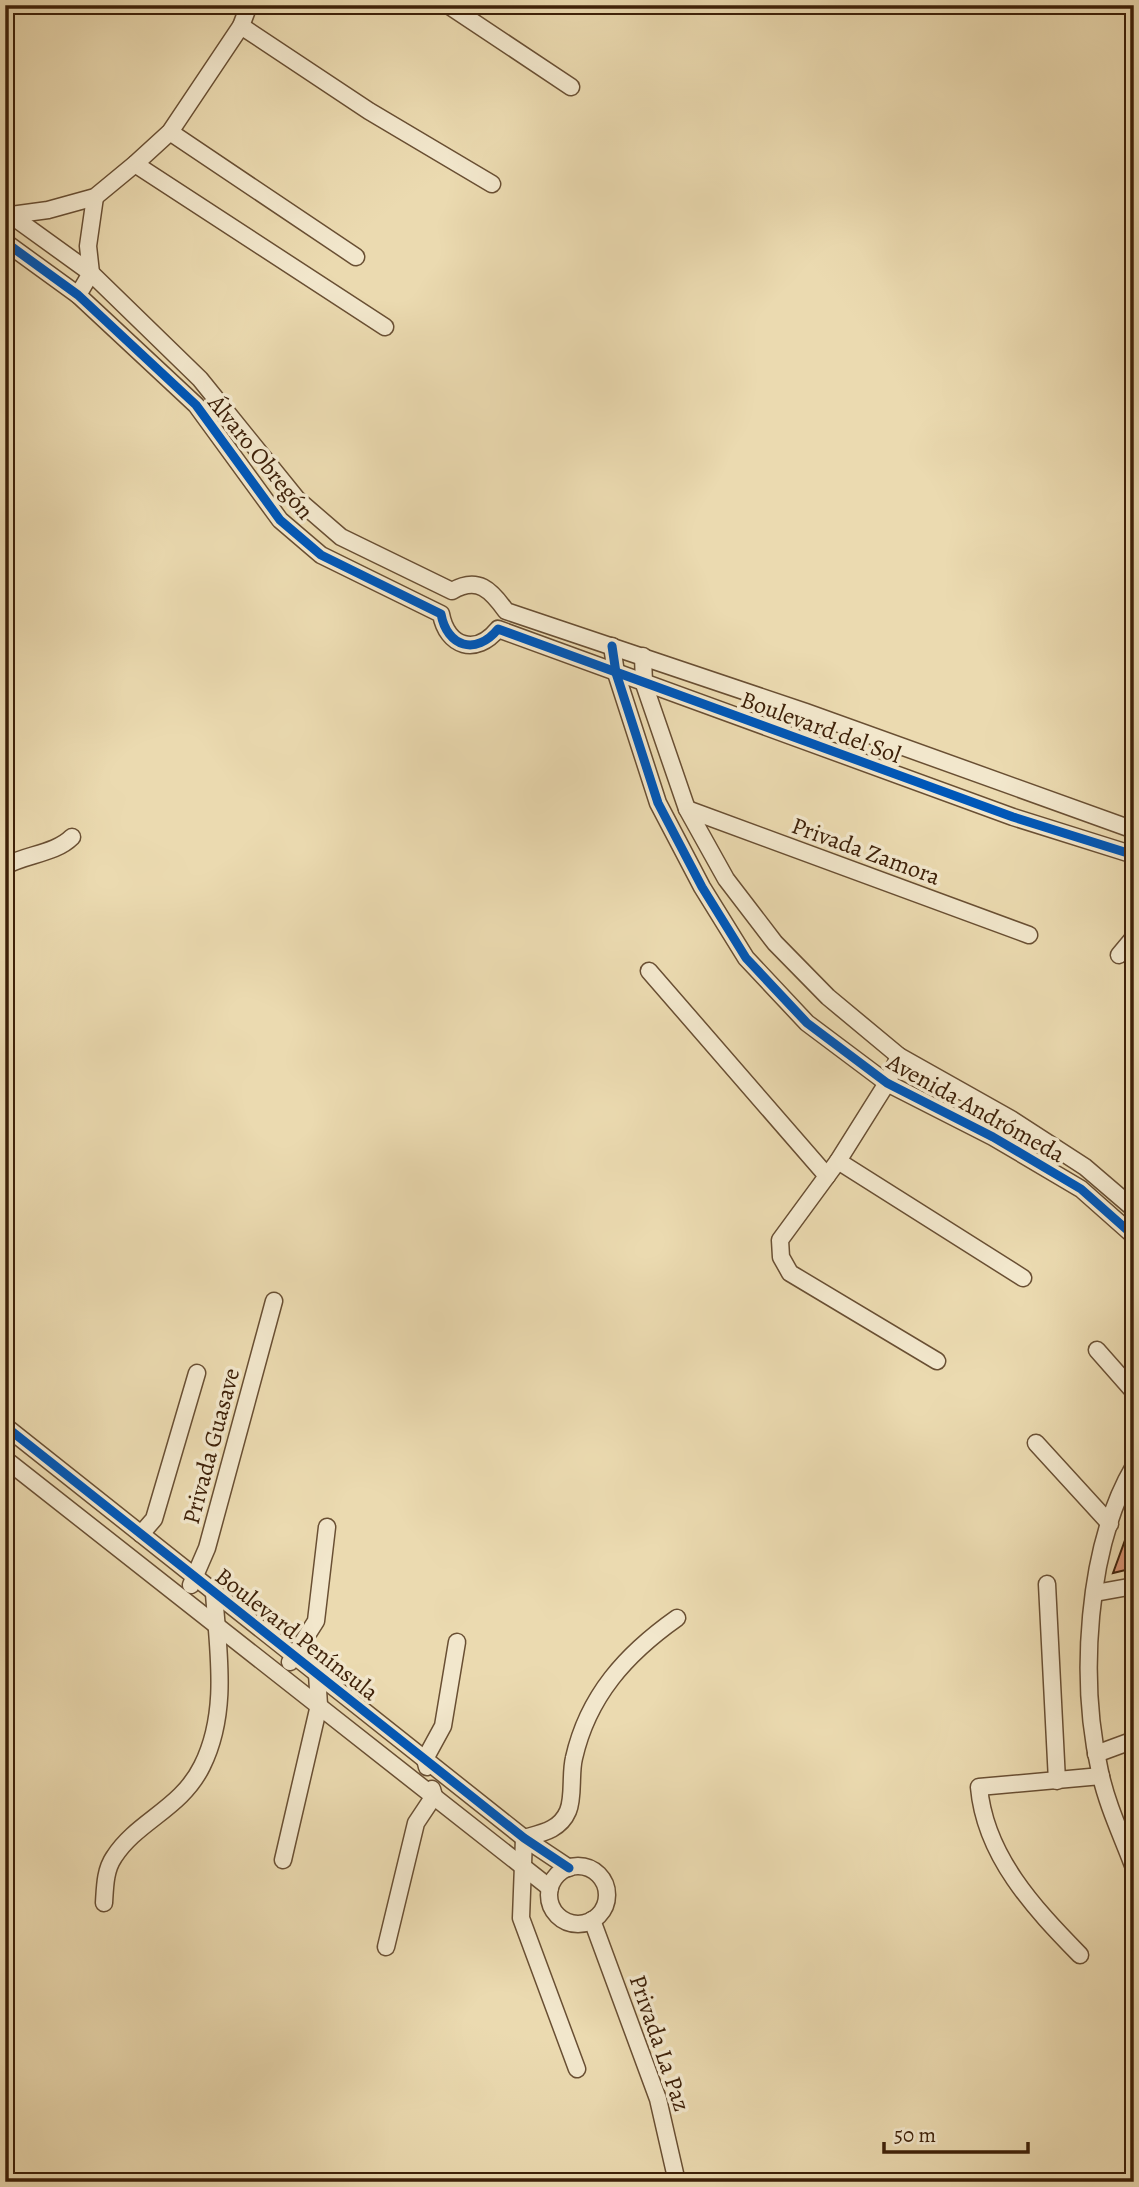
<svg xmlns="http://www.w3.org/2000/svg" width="1139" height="2187" font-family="Alegreya,serif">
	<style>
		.building { fill: #d99474; stroke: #3e2109; stroke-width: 2 }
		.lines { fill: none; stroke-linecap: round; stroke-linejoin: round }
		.street-casing { stroke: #694f33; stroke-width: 19 }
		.street { stroke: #f2e7cc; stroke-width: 16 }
		.cycleway-casing { stroke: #f2e7cc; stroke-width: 13 }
		.cycleway { stroke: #0057b8; stroke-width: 9 }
		.labels { text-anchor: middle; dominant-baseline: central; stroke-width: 7; stroke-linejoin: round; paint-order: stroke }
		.street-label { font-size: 24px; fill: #3e2109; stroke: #f2e7cc }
	</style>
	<rect width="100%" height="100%" fill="#ebdab0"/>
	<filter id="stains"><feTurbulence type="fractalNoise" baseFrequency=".00286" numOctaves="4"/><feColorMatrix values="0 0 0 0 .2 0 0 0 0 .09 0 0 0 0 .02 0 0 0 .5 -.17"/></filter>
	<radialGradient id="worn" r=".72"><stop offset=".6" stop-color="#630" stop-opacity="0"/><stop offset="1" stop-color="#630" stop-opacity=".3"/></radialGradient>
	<polygon class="building" points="1132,1521 1134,1568 1113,1573"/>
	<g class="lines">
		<g class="street-casing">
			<g id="street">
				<polyline points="448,5 571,87"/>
				<polyline points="241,26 369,111 492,184"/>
				<polyline points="170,132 356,257"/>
				<polyline points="135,164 385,327"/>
				<path d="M5,211L91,273L200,379L297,499L341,537L452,591C478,576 491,590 506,611L806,712L1134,830"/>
				<polyline points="11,215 48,210 95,197 135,164 170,132 241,26 249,5"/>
				<path d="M5,242L78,295L196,405L280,520L321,555L441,614C447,647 476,656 498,629L1013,817L1134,855"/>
				<polyline points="78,295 91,273 88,246 95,197"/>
				<polyline points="612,646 616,673 658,803 702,887 746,958 807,1023 887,1083 993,1137 1081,1189 1134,1236"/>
				<polyline points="643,656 644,684 687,809 726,879 775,943 828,997 899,1056 1011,1119 1085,1167 1134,1209"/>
				<polyline points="687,809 1029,935"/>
				<path d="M5,866C26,854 55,854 72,837"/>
				<polyline points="1119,955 1134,937"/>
				<polyline points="649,971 827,1176"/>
				<polyline points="899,1056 887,1083 838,1161 780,1240 781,1257 790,1273 937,1361"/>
				<polyline points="838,1161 1023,1278"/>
				<polyline points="1097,1350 1134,1392"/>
				<polyline points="5,1426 524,1838 569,1868"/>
				<polyline points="1036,1443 1110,1524"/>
				<polyline points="5,1459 550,1888"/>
				<path d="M1134,1466C1086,1548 1079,1681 1100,1772C1107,1805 1122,1836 1134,1868"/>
				<polyline points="141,1534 154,1519 197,1373"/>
				<polyline points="1047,1584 1057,1781"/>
				<polyline points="191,1585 207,1548 274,1301"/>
				<polyline points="1095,1593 1134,1586"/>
				<polyline points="290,1662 316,1621 327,1527"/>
				<polyline points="1096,1754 1134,1740"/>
				<polyline points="427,1767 425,1759 443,1726 457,1642"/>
				<polyline points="283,1860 319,1705 317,1674"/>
				<circle cx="578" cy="1895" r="29"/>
				<path d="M104,1903C105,1887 105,1870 114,1857C137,1821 181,1809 202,1766C229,1712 218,1651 214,1593"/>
				<polyline points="592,1920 658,2099 677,2182"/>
				<polyline points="386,1947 416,1823 434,1796 432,1789"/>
				<path d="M1080,1955C1034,1908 985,1856 979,1787L1101,1776"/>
				<path d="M577,2069L521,1918L524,1838C542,1833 560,1830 568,1811C574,1797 570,1774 574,1758C588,1696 626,1654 677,1618"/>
			</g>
		</g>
		<use href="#street" class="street"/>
		<g class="cycleway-casing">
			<g id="cycleway">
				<path d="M5,242L78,295L196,405L280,520L321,555L441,614C447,647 476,656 498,629L1013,817L1134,855"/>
				<polyline points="612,646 616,673 658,803 702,887 746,958 807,1023 887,1083 993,1137 1081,1189 1134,1236"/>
				<polyline points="5,1426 524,1838 569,1868"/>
			</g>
		</g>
		<use href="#cycleway" class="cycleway"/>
	</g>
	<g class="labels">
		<g class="street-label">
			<text transform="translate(261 457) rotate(51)">Álvaro Obregón</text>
			<text transform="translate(821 727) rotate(20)">Boulevard del Sol</text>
			<text transform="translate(866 851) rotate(20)">Privada Zamora</text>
			<text transform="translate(976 1108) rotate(29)">Avenida Andrómeda</text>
			<text transform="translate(211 1446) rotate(-75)">Privada Guasave</text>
			<text transform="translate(297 1634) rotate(38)">Boulevard Península</text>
			<text transform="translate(660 2043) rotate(71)">Privada La Paz</text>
		</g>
	</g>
	<rect width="1139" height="2187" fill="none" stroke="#ebdab0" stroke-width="28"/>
	<rect x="7" y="7" width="1125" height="2173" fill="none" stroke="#3e2109" stroke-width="3.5"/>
	<rect x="14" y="14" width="1111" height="2159" fill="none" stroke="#3e2109" stroke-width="2"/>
	<path d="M884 2142v10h144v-10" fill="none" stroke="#3e2109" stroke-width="3.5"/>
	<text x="894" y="2142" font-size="21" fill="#3e2109" stroke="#f2e7cc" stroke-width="5" paint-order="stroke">50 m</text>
	<rect width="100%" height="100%" filter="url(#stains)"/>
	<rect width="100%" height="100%" fill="url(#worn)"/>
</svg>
